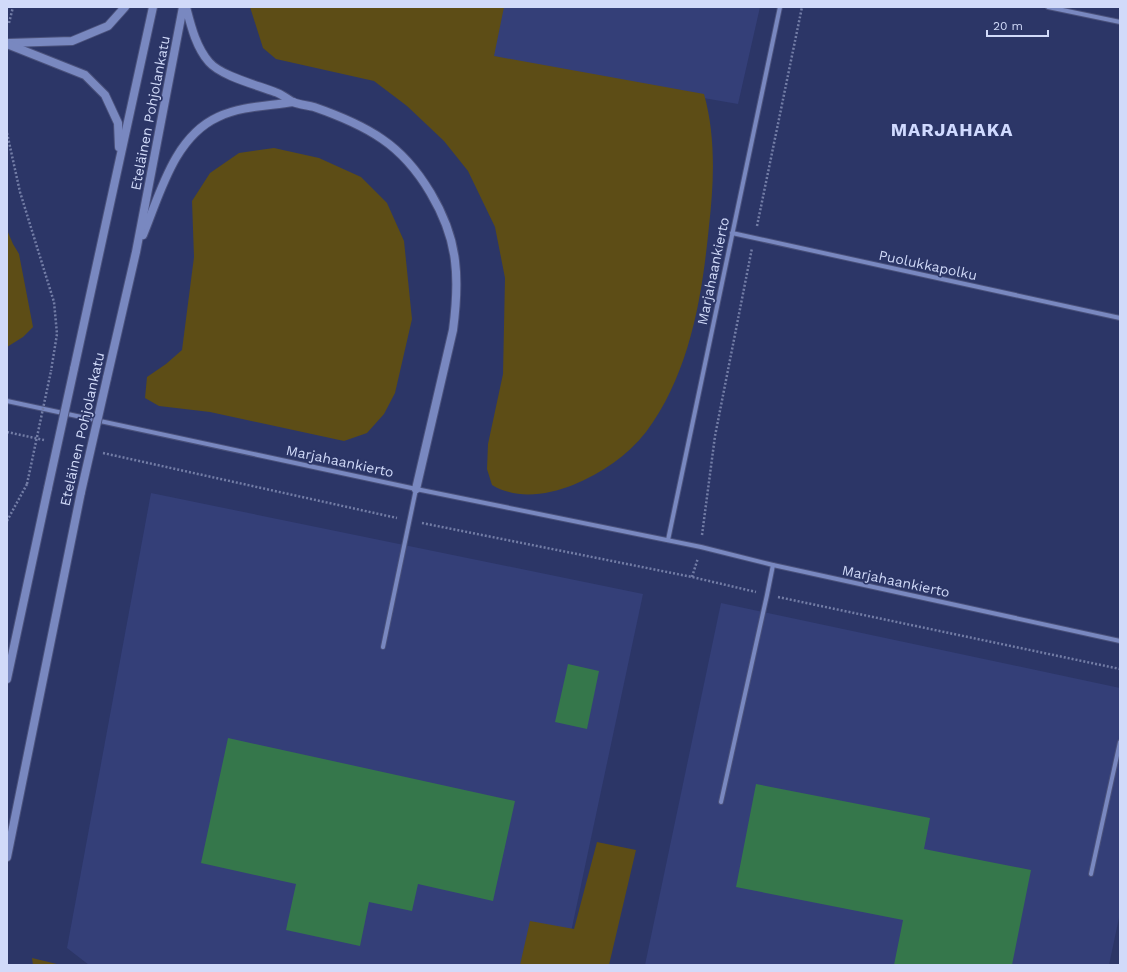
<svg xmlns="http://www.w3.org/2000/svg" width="1127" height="972" font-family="'Work Sans',sans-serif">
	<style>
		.built { fill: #343f78 }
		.green { fill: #5d4d16 }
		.building { fill: #35774b }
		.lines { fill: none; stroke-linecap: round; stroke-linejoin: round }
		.minor-casing { stroke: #4a517b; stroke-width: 6 }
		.secondary-casing { stroke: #4a517b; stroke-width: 10 }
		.path { stroke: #737da6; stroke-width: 2.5; stroke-dasharray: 2 2; stroke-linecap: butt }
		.minor { stroke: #7988c0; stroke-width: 4 }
		.secondary { stroke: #7988c0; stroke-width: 8 }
		.secondary-bridge-casing { stroke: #4a517b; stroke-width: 10; stroke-linecap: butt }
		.path-bridge { stroke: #737da6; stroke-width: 2.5; stroke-dasharray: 2 2; stroke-linecap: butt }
		.secondary-bridge { stroke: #7988c0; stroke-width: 8 }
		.labels { text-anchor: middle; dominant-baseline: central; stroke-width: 3.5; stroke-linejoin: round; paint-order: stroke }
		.street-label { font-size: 14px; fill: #d1daf9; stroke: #2c3667 }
		.district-label { font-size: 18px; font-weight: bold; letter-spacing: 1px; fill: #d0daff; stroke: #2c3667 }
	</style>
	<rect width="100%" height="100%" fill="#2c3667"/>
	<g class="built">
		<polygon points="489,7 760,7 738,104 480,59"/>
		<polygon points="151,493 643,594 564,965 89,965 67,948"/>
		<polygon points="721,603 1120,688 1120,913 1109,965 645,965"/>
	</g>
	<g class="green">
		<path d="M250,7H504L494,56L704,94C716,137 714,182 709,226C702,297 690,373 646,432C627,456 602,473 573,485C547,495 517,500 492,485L487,469L488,444L503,374L505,278L495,227L468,171L444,141L407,106L374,81L276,59L263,48Z"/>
		<polygon points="274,148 319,158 361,177 387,203 404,241 412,319 395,393 384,414 367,433 344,441 210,412 159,406 145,398 147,377 166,364 182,350 194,257 192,201 210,173 239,153"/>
		<polygon points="7,230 13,244 19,254 33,327 23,337 7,347"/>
		<polygon points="597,842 636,850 609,965 520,965 530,921 574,929"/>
		<polygon points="32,958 61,965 33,965"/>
	</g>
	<g class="building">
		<polygon points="568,664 599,671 587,729 555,722"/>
		<polygon points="228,738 515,801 493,901 418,884 412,911 369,902 360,946 286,930 296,884 201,863"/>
		<polygon points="756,784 930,818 924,849 1031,870 1012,965 894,965 903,920 736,887"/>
	</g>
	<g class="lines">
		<g class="minor-casing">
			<g id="minor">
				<polyline points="1048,7 1120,22"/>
				<polyline points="732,233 1120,318"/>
				<polyline points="7,401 416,489 701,547 773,565 1120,641"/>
				<polyline points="668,540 780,7"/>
				<polyline points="383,647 416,489"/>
				<polyline points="721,802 767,595 773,565"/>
				<polyline points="1091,874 1120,742"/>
			</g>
		</g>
		<g class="secondary-casing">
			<g id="secondary">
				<path d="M186,7C191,26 196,47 209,62C221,76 257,85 275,92C282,94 287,99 293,102C300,105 307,105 314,107C337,115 362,125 382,139C419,164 450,217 455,261C458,284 456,307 453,330L416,489"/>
				<polyline points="9,43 72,41 108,26 125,7"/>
				<polyline points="7,44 85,75 105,95 118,123 119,147"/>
				<path d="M143,235C160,194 174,137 218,117C241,106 269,106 293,102"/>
				<polyline points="74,369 153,7"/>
				<polyline points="107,378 136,252 183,7"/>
				<polyline points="7,679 48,488"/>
				<polyline points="7,857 81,492"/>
			</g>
		</g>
		<g class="path">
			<polyline points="9,23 13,7"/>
			<polyline points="7,133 20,192 54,302 57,334 51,371"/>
			<polyline points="757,226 802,7"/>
			<polyline points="7,432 44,440"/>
			<polyline points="103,453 397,518"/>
			<polyline points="7,521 27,484"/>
			<polyline points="422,523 692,577 756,592"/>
			<polyline points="702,535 715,436 752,248"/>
			<polyline points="692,577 698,558"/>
			<polyline points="778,597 1120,669"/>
		</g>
		<use href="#minor" class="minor"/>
		<use href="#secondary" class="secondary"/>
		<g class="secondary-bridge-casing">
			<g id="secondary-bridge">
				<polyline points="48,488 74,369"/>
				<polyline points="81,492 107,378"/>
			</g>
		</g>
		<polyline class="path-bridge" points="27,484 51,371"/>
		<use href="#secondary-bridge" class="secondary-bridge"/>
	</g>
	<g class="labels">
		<g class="street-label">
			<text transform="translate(150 113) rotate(-79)">Eteläinen Pohjolankatu</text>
			<text transform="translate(928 265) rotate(12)">Puolukkapolku</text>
			<text transform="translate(713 271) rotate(-78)">Marjahaankierto</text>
			<text transform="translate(82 429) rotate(-77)">Eteläinen Pohjolankatu</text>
			<text transform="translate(340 461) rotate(12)">Marjahaankierto</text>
			<text transform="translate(896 581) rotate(12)">Marjahaankierto</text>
		</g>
		<g class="district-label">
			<text x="952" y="129">MARJAHAKA</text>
		</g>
	</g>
	<rect width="1127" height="972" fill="none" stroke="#d1daf9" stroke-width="16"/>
	<path d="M987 30v6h61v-6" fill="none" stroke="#d1daf9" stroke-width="2"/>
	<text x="993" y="30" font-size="12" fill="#d1daf9" stroke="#2c3667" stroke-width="3" paint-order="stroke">20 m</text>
</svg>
